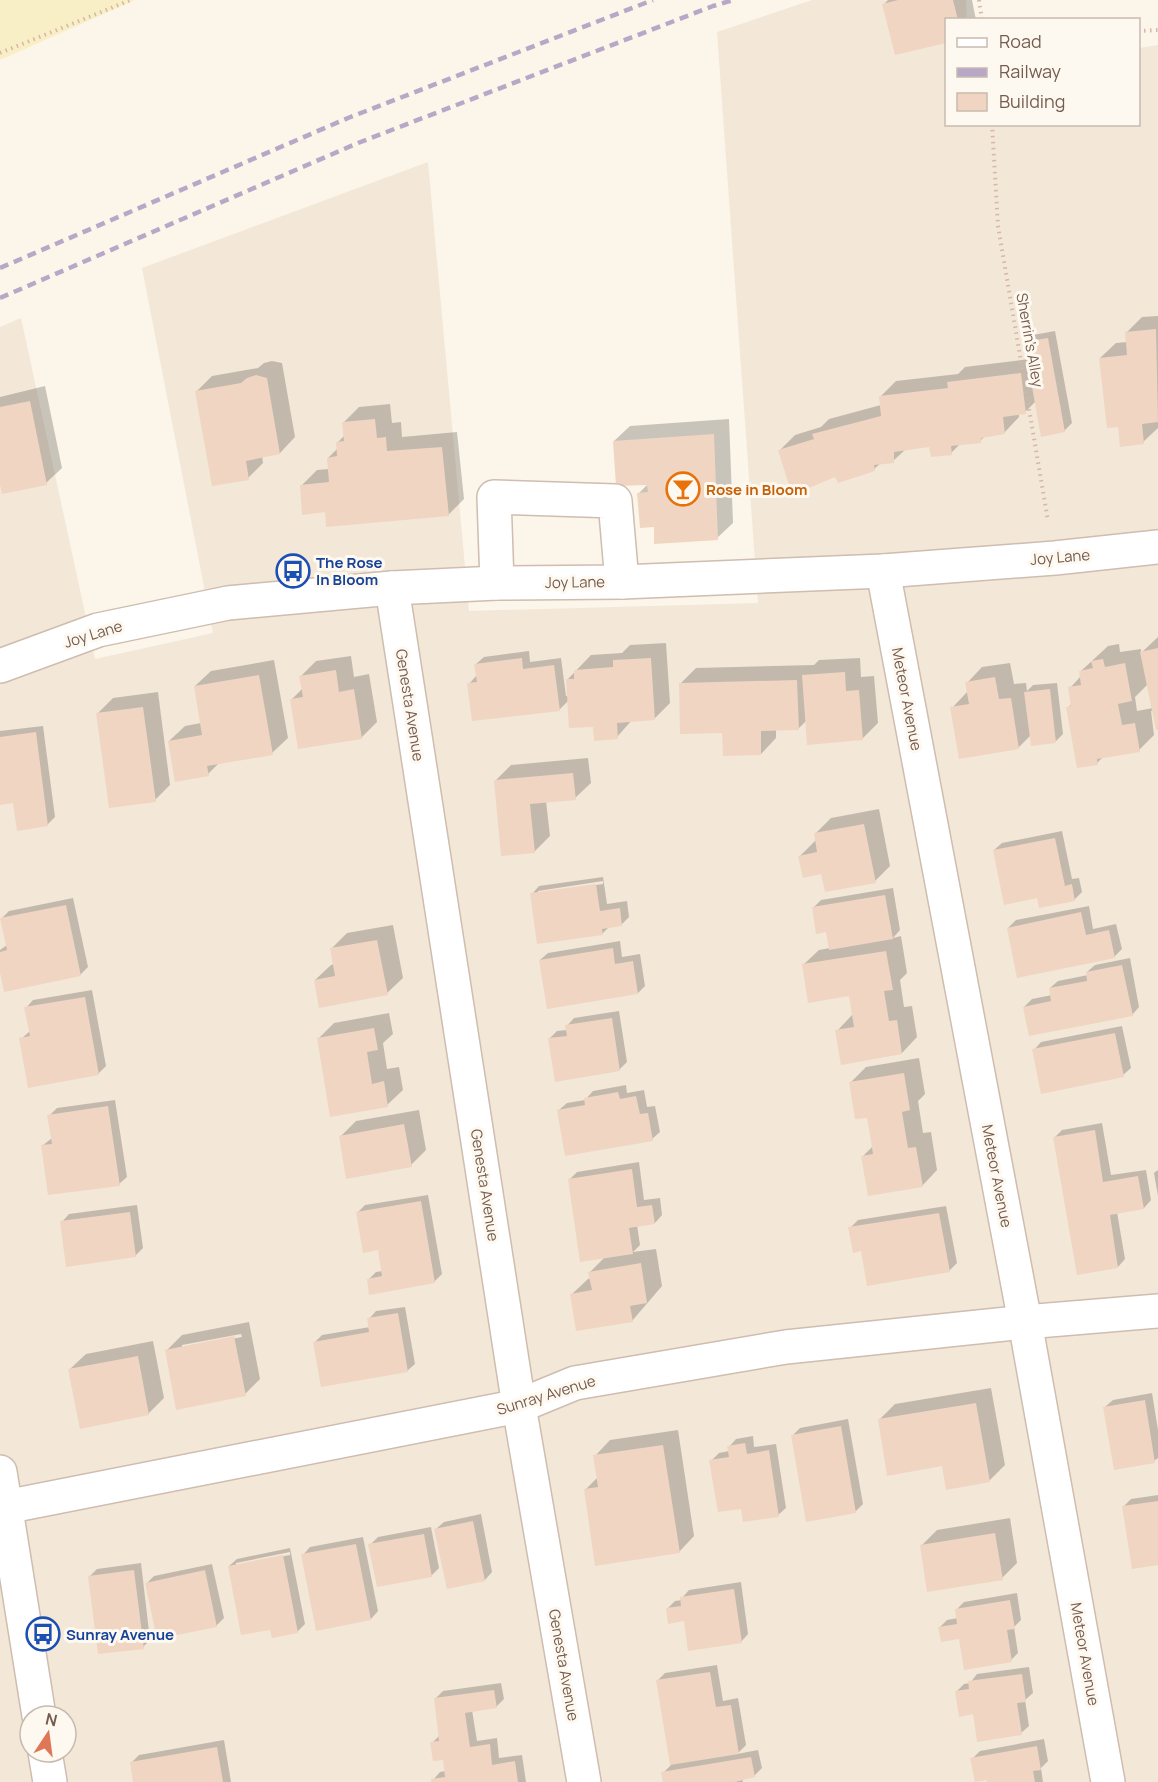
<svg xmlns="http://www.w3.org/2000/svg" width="1158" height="1782" font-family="Manrope,sans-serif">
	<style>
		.residential { fill: #f3e7d8; fill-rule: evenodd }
		.sand { fill: #f9efc6 }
		.shadow { fill: #0003; fill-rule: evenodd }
		.building { fill: #f0d5c2 }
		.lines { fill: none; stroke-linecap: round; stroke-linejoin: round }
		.minor-casing { stroke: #cebdb0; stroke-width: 36 }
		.path { stroke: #d5b8a5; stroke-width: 4; stroke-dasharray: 1.5 4.5; stroke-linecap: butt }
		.minor { stroke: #fff; stroke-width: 33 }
		.rail { stroke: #b8a7c6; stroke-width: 4.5; stroke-dasharray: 9 6; stroke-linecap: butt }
		.labels { text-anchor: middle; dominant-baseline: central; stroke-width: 6; stroke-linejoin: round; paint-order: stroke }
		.street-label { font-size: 15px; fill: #765c4e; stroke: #fef9f0 }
		.food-label { font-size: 15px; font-weight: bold; fill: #c56008; stroke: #fef9f0; text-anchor: start }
		.transit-label { font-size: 15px; font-weight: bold; fill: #164399; stroke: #fef9f0; text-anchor: start }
	</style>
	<rect width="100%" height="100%" fill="#fcf5e9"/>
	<path class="residential" d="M812,0H966L967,19L946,20V124H1138L1139,48L1158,45V1782H0V327L21,318L95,659L213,633L142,268L428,162L469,611L758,603L717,32ZM30,1716H66V1752H30Z"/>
	<polygon class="sand" points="0,0 135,0 0,60"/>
	<g class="shadow">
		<polygon points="888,0 972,0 976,20 946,20 946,41 896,53 884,4"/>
		<polygon points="1158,316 1158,428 1143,442 1119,425 1100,358 1116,343 1127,342 1126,333 1142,317"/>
		<polygon points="1055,331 1072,423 1064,431 1036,401 1025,412 1019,413 1019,417 1004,433 986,435 980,441 961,443 951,453 931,446 906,449 893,461 881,463 874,469 836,475 780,450 795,435 821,427 829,419 881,405 880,397 896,381 958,374 965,367 1029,359 1025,342 1033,335"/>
		<polygon points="272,361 282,363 295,437 280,453 262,456 263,463 248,478 196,392 212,376 258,368 264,363"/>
		<polygon points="45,386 62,468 46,483 0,478 0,397"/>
		<polygon points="390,404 392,423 401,422 402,437 457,432 464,499 448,515 326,511 301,486 317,470 329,469 328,458 338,448 338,442 345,435 344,422 359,407"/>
		<polygon points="729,419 733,523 717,538 655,525 639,493 649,483 614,441 630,426"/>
		<path d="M1158,637V728L1153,711H1151L1154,735L1139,750L1104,756L1097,763L1068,708L1072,703L1070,688L1081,676V671L1108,646L1119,644L1120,652L1141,649V653ZM1148,684L1153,708L1137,711L1135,697Z"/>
		<polygon points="666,643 670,703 655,718 632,720 617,737 594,725 569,700 559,710 469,684 476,676 476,664 484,657 529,651 530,662 561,658 566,696 568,696 567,680 591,655 622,653 630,645"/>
		<polygon points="351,656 354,677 369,674 377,722 361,738 291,700 303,688 301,676 316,661"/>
		<polygon points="860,658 861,677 874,676 878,723 862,739 807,720 798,729 776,729 776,738 761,754 724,731 680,684 696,668 814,665 819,660"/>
		<polygon points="274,660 288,738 272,753 220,762 208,774 169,741 185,726 201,723 195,686 211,671"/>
		<polygon points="1010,663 1014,684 1026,683 1027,691 1033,685 1057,683 1063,734 1056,741 1031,735 1018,748 952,708 968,691 967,683 982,667"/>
		<polygon points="158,692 170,785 155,800 97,714 113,698"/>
		<polygon points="43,726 55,817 47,825 14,801 0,803 0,731"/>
		<polygon points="588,758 591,783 575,798 546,801 550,836 534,852 495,781 511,765"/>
		<polygon points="879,809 890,866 875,881 822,873 800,856 816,840 815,834 831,818"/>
		<polygon points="1062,831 1072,879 1079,878 1082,892 1074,900 1038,896 994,850 1002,843"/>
		<path d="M603,877L607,904L627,901L629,917L622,924L610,926L602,934L532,894L539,886ZM603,881V884L538,894V891Z"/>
		<polygon points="893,888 900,930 893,938 901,936 907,973 900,980 904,1007 912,1006 917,1037 902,1053 837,1031 852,1015 851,994 803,965 819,950 830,948 827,930 813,908 821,900"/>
		<polygon points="73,898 88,967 80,975 0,965 0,950 7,945 1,919 9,911"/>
		<polygon points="1089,906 1093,929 1116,924 1122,949 1114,957 1008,928 1016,920"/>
		<polygon points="393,925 403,978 387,993 315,980 331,965 334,964 331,949 347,933"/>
		<polygon points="620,941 622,957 640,954 645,986 638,993 540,960 548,953"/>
		<polygon points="1130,958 1139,1007 1132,1015 1024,1007 1032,999 1052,995 1050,988 1058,981 1088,975 1087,972 1095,965"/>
		<polygon points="92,990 106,1066 98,1074 21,1039 30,1031 26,1008 33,1000"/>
		<polygon points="619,1011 627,1062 619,1070 549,1039 557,1031 567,1030 567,1026 574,1018"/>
		<polygon points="389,1013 393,1034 383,1043 387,1069 399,1067 403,1090 387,1105 318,1039 334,1023"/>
		<polygon points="1122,1026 1131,1068 1123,1075 1034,1050 1041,1042"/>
		<polygon points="919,1058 925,1094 918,1101 923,1133 931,1132 937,1170 922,1186 863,1156 873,1146 868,1116 851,1082 866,1067"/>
		<polygon points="626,1085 627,1093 644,1090 647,1107 655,1106 660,1132 652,1139 559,1110 567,1103 585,1100 593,1091"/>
		<polygon points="115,1100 127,1177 119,1184 42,1146 52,1138 49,1116 57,1108"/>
		<polygon points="419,1110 426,1150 411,1165 340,1137 356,1121"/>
		<polygon points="1102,1123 1111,1175 1146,1170 1151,1200 1144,1208 1117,1212 1125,1259 1118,1267 1055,1137 1062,1130"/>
		<polygon points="639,1162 644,1200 660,1198 662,1215 655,1223 637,1225 640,1245 633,1252 656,1249 662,1286 632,1321 572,1294 588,1279 591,1278 590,1272 606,1256 570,1179 577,1172"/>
		<polygon points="1158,1170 1158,1196 1154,1173"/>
		<polygon points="428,1195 442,1274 434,1282 369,1279 376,1272 383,1271 379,1248 358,1212 365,1205"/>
		<polygon points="137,1205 143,1248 135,1256 62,1222 69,1214"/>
		<polygon points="946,1206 957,1263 949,1271 862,1249 850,1228 858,1220"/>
		<polygon points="405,1307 415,1364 407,1371 315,1342 322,1335 370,1327 369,1319 376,1311"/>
		<path d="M249,1322L260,1379L245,1394L167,1350L182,1335ZM241,1334L242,1337L182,1348V1345Z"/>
		<polygon points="153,1341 164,1398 148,1414 70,1369 86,1354"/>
		<polygon points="991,1388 1005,1465 989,1481 943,1464 879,1420 895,1404"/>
		<polygon points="1152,1393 1158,1430 1158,1458 1154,1461 1105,1407 1113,1400"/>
		<polygon points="848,1419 863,1504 855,1512 793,1435 800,1428"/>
		<polygon points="678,1430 694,1536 679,1552 585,1490 598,1477 595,1456 610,1440"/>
		<polygon points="753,1436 754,1447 776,1444 786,1508 778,1515 742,1507 711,1461 719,1453 729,1451 729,1447 736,1439"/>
		<polygon points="1158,1495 1158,1564 1123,1507 1131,1499"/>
		<polygon points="481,1514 492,1572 485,1580 436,1529 444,1522"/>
		<polygon points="1010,1518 1017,1563 1002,1578 921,1546 937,1530"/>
		<polygon points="431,1527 439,1568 431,1576 370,1545 378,1537"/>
		<polygon points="363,1537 378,1611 371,1619 303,1555 310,1547"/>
		<path d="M290,1548L305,1624L297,1632L272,1628L229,1566L237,1559ZM290,1552V1555L236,1566V1563Z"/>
		<polygon points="141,1563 150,1640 143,1647 90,1576 97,1569"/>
		<polygon points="212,1564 224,1618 216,1626 147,1583 154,1576"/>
		<polygon points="741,1582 748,1634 741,1642 685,1620 667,1609 675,1601 682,1600 682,1598 689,1590"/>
		<polygon points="1017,1593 1021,1620 1014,1627 1018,1653 1011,1660 940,1627 947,1620 958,1618 956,1610 964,1602"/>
		<polygon points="717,1665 723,1701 738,1698 746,1745 737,1754 758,1750 762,1768 754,1776 742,1778 743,1782 664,1782 663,1773 671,1765 658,1680 665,1673"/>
		<polygon points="1029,1667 1033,1693 1025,1700 1029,1726 1021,1733 974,1713 957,1691 964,1684 970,1683 977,1674"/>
		<polygon points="501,1683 504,1699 496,1707 472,1710 477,1741 497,1738 499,1758 522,1755 526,1782 433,1782 433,1780 440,1772 446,1771 444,1758 432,1743 439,1736 435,1699 443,1691"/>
		<polygon points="1044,1739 1048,1761 1041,1768 1043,1782 989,1782 972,1759 980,1751"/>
		<polygon points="224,1740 231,1782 135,1782 131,1763 139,1755"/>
	</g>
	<g class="building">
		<polygon points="898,0 953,0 958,20 946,20 946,43 895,55 882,4"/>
		<polygon points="1156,329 1158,422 1142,424 1144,444 1120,447 1118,427 1107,428 1099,358 1127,355 1125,332"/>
		<polygon points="1048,338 1065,432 1041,437 1024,342"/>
		<polygon points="1021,373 1026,414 1003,417 1005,434 981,438 981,443 951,446 952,455 931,457 929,447 894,452 894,463 874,465 875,471 838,483 835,477 792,495 778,450 814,439 812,434 881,416 879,396 948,388 947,382"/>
		<polygon points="256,375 267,378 280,454 246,461 249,480 212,486 195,391 241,383 247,378"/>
		<polygon points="30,401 47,485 2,494 0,485 0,407"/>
		<polygon points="375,419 377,438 386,437 387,451 442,447 449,516 326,527 325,512 302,515 300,485 329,482 327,458 337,456 336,442 344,441 342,422"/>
		<polygon points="714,434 718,540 654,544 654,527 640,528 637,493 648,492 647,485 616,486 613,441"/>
		<polygon points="1158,648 1158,730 1156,730 1140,652"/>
		<polygon points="522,658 523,669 554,665 560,711 472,721 467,683 477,682 474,664"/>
		<polygon points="651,658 655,720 617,723 618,739 594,741 593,727 569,728 566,679 574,679 574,670 613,667 613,660"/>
		<polygon points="1103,659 1105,667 1125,663 1132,701 1118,704 1122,725 1135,723 1140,752 1097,759 1098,765 1077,768 1066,707 1071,706 1068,687 1081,685 1079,671 1093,668 1091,661"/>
		<polygon points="336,670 339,692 354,689 362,739 298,749 290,699 303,697 299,676"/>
		<polygon points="845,672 846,691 859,690 863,740 807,745 802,675"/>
		<polygon points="259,675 273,755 207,766 209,776 175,782 168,741 202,735 194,686"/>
		<polygon points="995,677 999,699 1011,698 1019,749 959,759 950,707 969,704 965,682"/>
		<polygon points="797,680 799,730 761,731 761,755 723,756 722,733 680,734 679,683"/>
		<polygon points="1050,689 1056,743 1031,746 1024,692"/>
		<polygon points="143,707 156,802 109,808 96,713"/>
		<polygon points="36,732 48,826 17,831 13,803 0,805 0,737"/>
		<polygon points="573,773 576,800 530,804 535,853 501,856 494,780"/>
		<polygon points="864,824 876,883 825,892 821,874 803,878 798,856 817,852 814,833"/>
		<polygon points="1055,838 1065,886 1072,884 1075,901 1039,908 1037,898 1004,905 993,850"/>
		<polygon points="596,884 600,911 620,908 622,926 602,929 603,935 537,944 530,893"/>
		<polygon points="885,895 893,939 829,950 826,932 816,934 812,907"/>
		<polygon points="66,905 81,976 4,992 0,973 0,952 7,950 0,918"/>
		<polygon points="1081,912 1086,935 1109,930 1115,958 1017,978 1007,928"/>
		<polygon points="377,940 388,995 319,1008 314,980 335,976 330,948"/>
		<polygon points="613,948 615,964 633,961 638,994 547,1009 539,960"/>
		<polygon points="886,951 893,990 884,991 889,1021 897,1020 902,1054 841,1065 835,1030 854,1027 849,996 808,1003 802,964"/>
		<polygon points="1122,965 1133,1016 1029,1036 1023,1007 1051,1001 1049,988 1087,981 1086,972"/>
		<polygon points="85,997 99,1075 28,1088 19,1038 30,1036 24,1007"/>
		<polygon points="612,1018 620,1071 555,1082 548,1038 567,1036 565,1025"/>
		<polygon points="374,1028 378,1050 367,1052 372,1084 384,1081 388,1107 330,1117 317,1038"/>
		<polygon points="1115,1033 1124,1077 1041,1094 1032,1049"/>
		<polygon points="904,1073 910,1110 902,1112 908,1148 916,1147 923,1187 868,1196 861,1156 873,1154 870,1135 867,1118 855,1119 849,1082"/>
		<polygon points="618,1092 620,1099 636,1096 640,1114 648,1113 653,1141 565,1156 557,1110 585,1105 584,1098"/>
		<polygon points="108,1106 120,1186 48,1195 41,1145 52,1144 47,1115"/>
		<polygon points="404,1124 412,1167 346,1179 339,1136"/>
		<polygon points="1095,1130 1103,1182 1138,1176 1144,1209 1110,1215 1118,1268 1077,1275 1053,1137"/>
		<polygon points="632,1169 637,1207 652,1205 655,1224 629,1228 633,1254 580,1262 568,1179"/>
		<polygon points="421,1201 435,1283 369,1295 367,1279 382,1276 378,1250 363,1253 356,1212"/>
		<polygon points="130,1212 136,1257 66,1267 60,1221"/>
		<polygon points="939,1213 950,1272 867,1286 861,1251 853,1253 848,1227"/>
		<polygon points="641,1263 647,1303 630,1306 633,1322 576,1331 570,1294 592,1290 588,1272"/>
		<polygon points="398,1313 408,1372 321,1387 313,1342 369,1332 367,1318"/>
		<polygon points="234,1336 246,1396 176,1410 165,1350"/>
		<polygon points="138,1356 149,1415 80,1429 68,1369"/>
		<polygon points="1145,1400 1155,1463 1114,1470 1103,1407"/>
		<polygon points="976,1403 990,1482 946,1490 942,1466 887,1476 878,1419"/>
		<polygon points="841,1426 856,1513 806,1522 791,1435"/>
		<polygon points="745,1443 747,1454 769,1450 779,1517 743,1522 741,1509 718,1512 709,1460 729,1457 727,1446"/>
		<polygon points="663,1445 680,1553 595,1566 584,1489 598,1487 593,1455"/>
		<polygon points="1158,1501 1158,1565 1132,1569 1122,1506"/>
		<polygon points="473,1521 485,1581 447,1589 434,1529"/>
		<polygon points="995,1533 1003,1580 927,1592 920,1545"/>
		<polygon points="424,1534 432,1577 377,1587 368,1544"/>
		<polygon points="356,1544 371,1620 316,1631 301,1554"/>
		<polygon points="283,1555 298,1633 272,1638 270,1630 241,1635 228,1566"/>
		<polygon points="134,1570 144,1649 98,1654 88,1576"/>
		<polygon points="205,1570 217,1627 157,1639 145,1583"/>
		<polygon points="734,1589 742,1643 688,1651 684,1621 668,1624 666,1608 681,1606 680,1597"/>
		<polygon points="1010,1600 1015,1629 1007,1630 1012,1662 964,1670 959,1639 941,1642 938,1627 957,1624 955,1609"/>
		<polygon points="710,1672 716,1707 731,1705 739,1754 670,1765 656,1680"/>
		<polygon points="1022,1674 1026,1702 1017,1703 1022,1735 977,1742 973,1714 959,1717 955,1691 969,1689 968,1681"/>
		<polygon points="494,1690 497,1708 465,1713 470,1747 490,1744 492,1765 515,1761 518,1782 431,1782 431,1779 445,1777 443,1760 433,1761 430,1742 439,1741 434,1698"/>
		<polygon points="1037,1746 1041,1770 1033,1771 1035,1782 987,1782 987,1780 975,1782 970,1758"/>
		<polygon points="217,1747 223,1782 133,1782 130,1762"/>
		<polygon points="751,1757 755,1777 735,1782 663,1782 661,1772"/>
	</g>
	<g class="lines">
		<g class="minor-casing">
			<g id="minor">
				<polyline points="883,571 1025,1322 1108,1782"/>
				<polyline points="497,583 494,497 615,501 622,582"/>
				<polyline points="392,588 519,1406 584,1782"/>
				<polyline points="0,666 98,630 228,603 392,588 497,583 622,582 883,571 1055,558 1158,547"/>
				<polyline points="0,1472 39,1716"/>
				<polyline points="0,1508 519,1406 575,1383 786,1347 1025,1322 1158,1311"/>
				<polyline points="45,1752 50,1782"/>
			</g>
		</g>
		<g class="path">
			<polyline points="979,0 982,20"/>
			<polyline points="1138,31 1158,30"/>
			<polyline points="0,53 131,0"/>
			<polyline points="992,124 998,226 1048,521"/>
		</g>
		<use href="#minor" class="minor"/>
		<g class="rail">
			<polyline points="0,268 348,118 653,0"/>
			<polyline points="0,298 358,143 713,6 733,0"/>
		</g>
	</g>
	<defs>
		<g id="bar-ring" transform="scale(1.725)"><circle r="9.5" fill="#fef9f0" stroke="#e8710a" stroke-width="1.5"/><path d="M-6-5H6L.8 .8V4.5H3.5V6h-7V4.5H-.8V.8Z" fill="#e8710a"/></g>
		<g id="bus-ring" transform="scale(1.725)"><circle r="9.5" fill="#fef9f0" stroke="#1a4fb4" stroke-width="1.5"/><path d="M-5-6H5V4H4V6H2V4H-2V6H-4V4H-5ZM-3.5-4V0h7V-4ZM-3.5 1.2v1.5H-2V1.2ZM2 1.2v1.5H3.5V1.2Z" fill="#1a4fb4"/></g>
	</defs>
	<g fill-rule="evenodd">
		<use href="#bar-ring" x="683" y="489"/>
		<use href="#bus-ring" x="293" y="571"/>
		<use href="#bus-ring" x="43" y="1634"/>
	</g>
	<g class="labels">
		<g class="street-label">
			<text transform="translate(1030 340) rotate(80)">Sherrin's Alley</text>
			<text transform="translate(1060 557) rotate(-5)">Joy Lane</text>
			<text transform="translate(575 582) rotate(-1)">Joy Lane</text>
			<text transform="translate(93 634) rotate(-17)">Joy Lane</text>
			<text transform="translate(907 699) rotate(79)">Meteor Avenue</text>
			<text transform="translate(410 705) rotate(81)">Genesta Avenue</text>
			<text transform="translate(997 1176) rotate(79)">Meteor Avenue</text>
			<text transform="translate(485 1185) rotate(81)">Genesta Avenue</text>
			<text transform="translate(546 1395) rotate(-17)">Sunray Avenue</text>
			<text transform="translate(1085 1654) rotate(80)">Meteor Avenue</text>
			<text transform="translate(564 1665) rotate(80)">Genesta Avenue</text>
		</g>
		<g class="food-label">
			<text x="706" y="489">Rose in Bloom</text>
		</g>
		<g class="transit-label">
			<text x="316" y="562">The Rose<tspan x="316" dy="17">In Bloom</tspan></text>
			<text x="66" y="1634">Sunray Avenue</text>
		</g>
	</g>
	<rect x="945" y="18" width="195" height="108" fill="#fef9f0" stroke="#c8baaf" stroke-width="1.5"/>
	<rect x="957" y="38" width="30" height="9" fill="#ffffff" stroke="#c8baaf" stroke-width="1.5"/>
	<text x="999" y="48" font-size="18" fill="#765c4e">Road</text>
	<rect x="957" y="68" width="30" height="9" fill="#b8a7c6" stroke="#c8baaf" stroke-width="1.5"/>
	<text x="999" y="78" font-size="18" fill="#765c4e">Railway</text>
	<rect x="957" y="93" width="30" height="18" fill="#f0d5c2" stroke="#c8baaf" stroke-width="1.5"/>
	<text x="999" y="108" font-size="18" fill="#765c4e">Building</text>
	<g transform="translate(48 1734) rotate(13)"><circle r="28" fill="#fef9f0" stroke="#c8baaf" stroke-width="1.5"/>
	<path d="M0-4.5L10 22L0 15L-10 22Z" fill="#df7655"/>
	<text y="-9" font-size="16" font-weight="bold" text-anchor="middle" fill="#765c4e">N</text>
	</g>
</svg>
